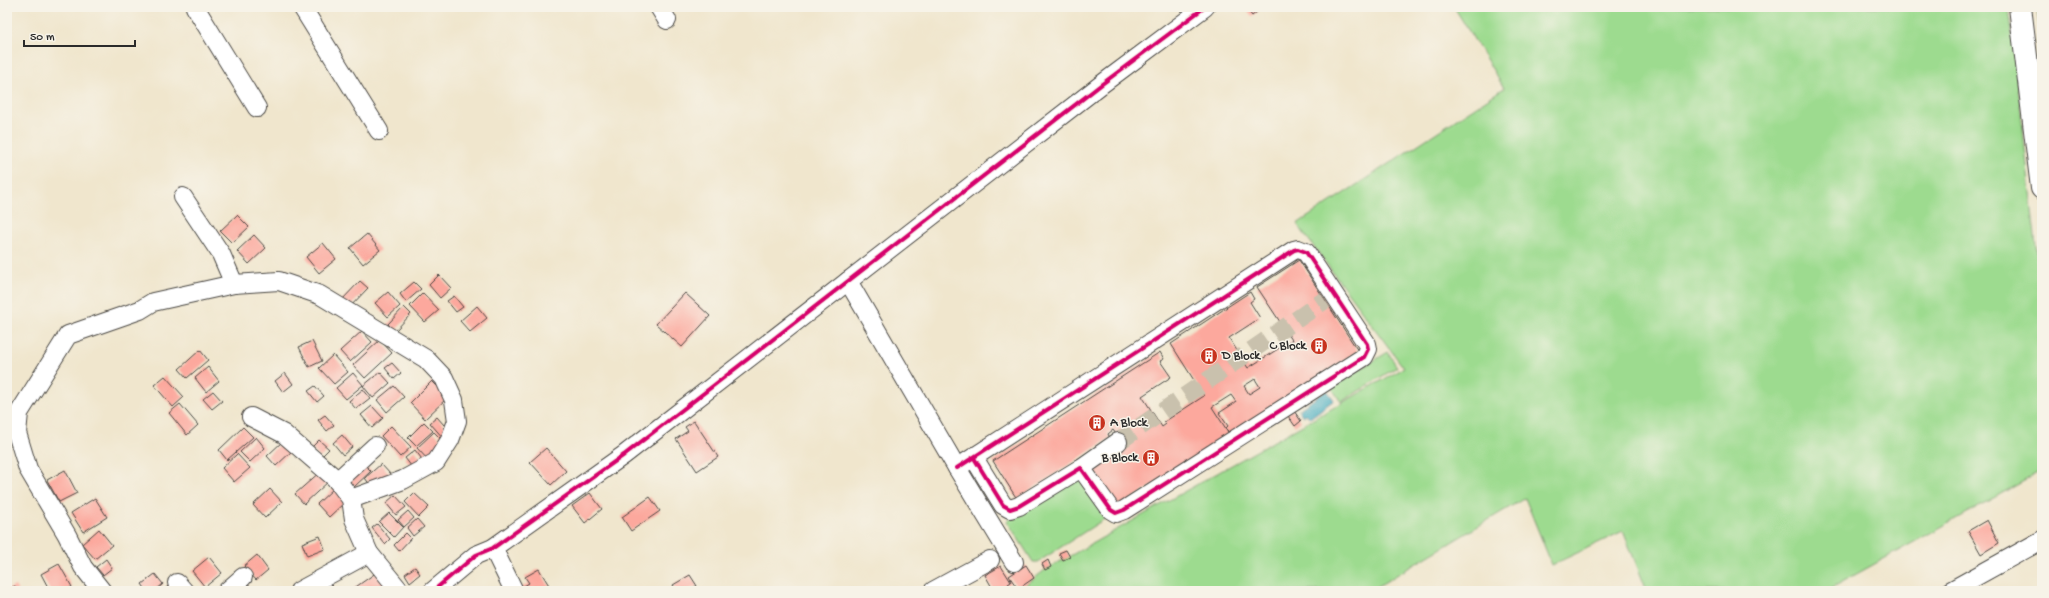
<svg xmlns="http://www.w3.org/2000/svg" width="2049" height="598" font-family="'Gochi Hand',sans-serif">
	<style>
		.green { fill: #9ddb8f; stroke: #64835d }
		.water { fill: #3ea9be; stroke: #346a74 }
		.building { fill: #fca89d; fill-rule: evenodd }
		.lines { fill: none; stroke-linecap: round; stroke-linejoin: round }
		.minor-tunnel { stroke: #c9c1ad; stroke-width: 18; stroke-dasharray: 18 9; stroke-linecap: butt }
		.minor-casing { stroke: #494743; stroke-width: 20 }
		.major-casing { stroke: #494743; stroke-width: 24 }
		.minor { stroke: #fff; stroke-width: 18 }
		.major { stroke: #fff; stroke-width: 22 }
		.cycleway-casing { stroke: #f7f3e8; stroke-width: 6 }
		.cycleway { stroke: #d6006c; stroke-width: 4 }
		.labels { text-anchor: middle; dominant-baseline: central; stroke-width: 3; stroke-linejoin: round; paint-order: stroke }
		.poi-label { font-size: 13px; fill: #2b2b2b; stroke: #f7f3e8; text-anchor: end }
	</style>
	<rect width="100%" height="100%" fill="#f7f3e8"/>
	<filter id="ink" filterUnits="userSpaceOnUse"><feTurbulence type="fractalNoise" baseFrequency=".025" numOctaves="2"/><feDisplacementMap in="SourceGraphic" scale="8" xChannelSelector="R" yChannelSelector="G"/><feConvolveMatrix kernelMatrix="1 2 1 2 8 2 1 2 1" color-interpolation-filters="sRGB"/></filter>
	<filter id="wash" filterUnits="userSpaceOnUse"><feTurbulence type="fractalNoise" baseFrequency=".012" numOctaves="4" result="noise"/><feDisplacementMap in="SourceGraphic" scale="16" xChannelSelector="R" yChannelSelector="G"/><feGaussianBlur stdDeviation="0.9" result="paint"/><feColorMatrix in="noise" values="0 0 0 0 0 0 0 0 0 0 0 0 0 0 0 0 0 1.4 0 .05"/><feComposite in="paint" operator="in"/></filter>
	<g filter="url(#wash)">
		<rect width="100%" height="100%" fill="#f0e6cd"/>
		<g class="green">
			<polygon points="1454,7 2009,7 2042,298 2042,471 1826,591 1647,591 1623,531 1552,565 1525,498 1370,591 1018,591 1045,570 1404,368 1297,224 1504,88"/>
			<polygon points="2037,7 2042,7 2042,51"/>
			<polygon points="1388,352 1397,367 1341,402 1331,387"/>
			<polygon points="1078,478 1109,516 1038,562 1033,562 1007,521 1073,479"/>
		</g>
		<polygon class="water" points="1327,390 1334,400 1310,418 1306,414 1303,416 1298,410"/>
		<g id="blocks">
			<g class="building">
				<polygon points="1245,7 1263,7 1252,16"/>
				<polygon points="237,215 249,227 232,243 220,231"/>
				<polygon points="367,234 380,250 363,264 350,248"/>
				<polygon points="254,235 266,248 249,264 237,251"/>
				<polygon points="323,243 336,259 319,273 306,257"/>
				<path d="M1299,260L1358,351L1230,435L1226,428L1228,426L1219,413L1236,402L1231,395L1212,407L1230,435L1119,508L1092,467L1116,434L1113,430L1108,434L1110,438L1017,499L993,461L1160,352L1164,359L1160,361L1171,377L1142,396L1162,427L1166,424L1164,422L1204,396L1171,344L1250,292L1254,299L1250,302L1260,318L1229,338L1248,368L1292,340L1257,287ZM1255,379L1260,387L1249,394L1244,386Z"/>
				<polygon points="439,275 451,288 440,298 429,285"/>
				<polygon points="360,281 368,288 348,309 340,302"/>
				<polygon points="414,282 421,289 406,302 400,294"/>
				<polygon points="388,292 400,306 388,317 375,303"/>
				<polygon points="423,293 439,310 425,322 410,306"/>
				<polygon points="685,293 710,316 682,347 656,324"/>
				<polygon points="454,296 463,307 456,312 447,301"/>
				<polygon points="477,306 487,318 470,332 460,321"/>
				<polygon points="404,307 411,314 395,331 388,324"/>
				<polygon points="362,331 372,342 350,362 340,351"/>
				<polygon points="380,340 392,353 365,378 353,365"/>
				<polygon points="312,341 322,361 309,367 299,347"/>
				<polygon points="200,350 208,360 187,378 179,369"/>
				<polygon points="333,355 348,372 334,384 319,368"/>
				<polygon points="392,363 401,373 394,379 385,368"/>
				<polygon points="208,367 219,381 206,392 195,378"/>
				<polygon points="380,372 390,383 373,398 363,386"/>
				<polygon points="285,373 293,384 283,392 275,381"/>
				<polygon points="353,373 363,385 346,399 336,388"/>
				<polygon points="165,376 184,397 173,407 154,385"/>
				<polygon points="432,381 448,397 425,419 410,403"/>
				<polygon points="315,386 324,396 317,402 308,391"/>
				<polygon points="394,386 404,397 387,412 377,400"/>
				<polygon points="363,389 370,398 356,409 349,401"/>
				<polygon points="213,391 222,401 212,409 203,399"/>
				<polygon points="180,404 198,425 187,435 169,413"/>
				<polygon points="372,406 383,418 372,428 361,415"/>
				<polygon points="1292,408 1301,421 1295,426 1286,413"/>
				<polygon points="325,415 334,425 327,431 318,420"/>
				<polygon points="437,417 451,433 444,439 430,423"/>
				<polygon points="694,421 718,457 697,471 676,439 688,431 685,427"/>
				<polygon points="424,422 433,431 416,446 408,438"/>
				<polygon points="391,426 411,447 400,457 381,436"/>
				<polygon points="243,427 253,437 227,460 219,450"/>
				<polygon points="434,432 446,444 429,461 417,448"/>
				<polygon points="342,435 352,447 343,455 333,443"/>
				<polygon points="256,437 265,448 250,462 240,452"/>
				<polygon points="319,440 329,449 320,458 311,448"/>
				<polygon points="283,441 292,451 276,466 267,456"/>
				<polygon points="546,448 566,471 551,485 530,462"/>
				<polygon points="415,450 425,463 415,471 405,458"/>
				<polygon points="237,454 250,468 234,482 222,468"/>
				<polygon points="363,463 371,471 354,487 346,478"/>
				<polygon points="381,464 391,475 374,490 365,478"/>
				<polygon points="65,470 77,493 59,502 47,480"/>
				<polygon points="321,471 329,481 304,504 295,494"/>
				<polygon points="334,488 346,501 329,517 317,504"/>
				<polygon points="270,489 282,502 265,518 253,505"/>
				<polygon points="414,493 429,507 419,517 405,502"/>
				<polygon points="590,493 602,509 585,523 572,506"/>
				<polygon points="395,495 406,507 396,515 386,503"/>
				<polygon points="650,497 660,511 631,531 622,517"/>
				<polygon points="95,498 107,517 83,532 71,513"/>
				<polygon points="408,511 414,518 404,527 398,520"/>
				<polygon points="389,513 403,527 394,537 379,522"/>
				<polygon points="417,519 424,527 413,536 407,528"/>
				<polygon points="1987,520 1999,543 1981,554 1968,531"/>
				<polygon points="377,524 390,539 385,544 372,528"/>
				<polygon points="99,529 112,545 95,559 82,544"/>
				<polygon points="406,533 411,538 399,551 394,545"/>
				<polygon points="320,536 325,549 307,556 302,543"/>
				<polygon points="1066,550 1070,557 1063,560 1059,553"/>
				<polygon points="257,555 268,570 256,580 244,566"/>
				<polygon points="209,557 222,573 205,587 192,571"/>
				<polygon points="106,559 112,568 103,575 96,567"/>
				<polygon points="1048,560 1051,567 1045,570 1042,564"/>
				<polygon points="59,564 72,587 64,591 50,591 41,574"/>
				<polygon points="1026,565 1034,578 1018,589 1009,576"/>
				<polygon points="1001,566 1011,582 1008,584 1013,591 994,591 985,575"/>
				<polygon points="415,567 420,574 410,582 405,574"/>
				<polygon points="539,569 550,587 544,591 520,591 519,589 529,583 525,577"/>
				<polygon points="380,570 395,591 350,591"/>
				<polygon points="155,574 163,584 155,591 147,591 142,584"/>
				<polygon points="690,575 697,586 687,591 676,591 673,585"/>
				<polygon points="171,583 178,591 163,591"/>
				<polygon points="330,584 337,591 324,591"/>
				<polygon points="15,586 18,591 7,591 7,590"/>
			</g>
		</g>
	</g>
	<g filter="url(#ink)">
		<use href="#blocks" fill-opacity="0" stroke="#494743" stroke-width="1"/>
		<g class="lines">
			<polyline class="minor-tunnel" points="1118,442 1325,300"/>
			<g class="minor-casing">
				<g id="minor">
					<polyline points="195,7 257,108"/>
					<polyline points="302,7 379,131"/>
					<polyline points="659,7 667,20"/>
					<polyline points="183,197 221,254 234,284"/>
					<polyline points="848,281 957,468 1014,562"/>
					<polyline points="251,417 284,434 336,479 351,499 354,519 369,553 400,591"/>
					<polyline points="974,458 1003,505 1010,509 1019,506 1081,468 1118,442"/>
					<polyline points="957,468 1294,250 1298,249 1306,252 1367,344 1368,349 1364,357 1124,510 1116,513 1111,510 1081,468"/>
					<polyline points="337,481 375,446"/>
					<polyline points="493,548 514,591"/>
					<polyline points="177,583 184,591"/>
					<polyline points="102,591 83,567 67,535 28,469 17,433 19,413 68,335 140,310 153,302 234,284 279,281 320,295 426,359 444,378 454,400 457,421 450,440 436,462 403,480 351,499"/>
					<polyline points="227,591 243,577"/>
					<polyline points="299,591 369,553"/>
					<polyline points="433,591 476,555 493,548 624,455 1102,84 1205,7"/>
					<polyline points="933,591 990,560"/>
					<polyline points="1950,591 2042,540"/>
				</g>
			</g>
			<g class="major-casing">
				<polyline id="major" points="2020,7 2042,188"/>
			</g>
			<use href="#minor" class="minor"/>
			<use href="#major" class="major"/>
			<g class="cycleway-casing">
				<g id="cycleway">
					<polyline points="957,468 1294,250 1298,249 1306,252 1367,344 1368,349 1364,357 1124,510 1116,513 1111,510 1081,468 1019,506 1010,509 1003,505 974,458"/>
					<polyline points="433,591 476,555 493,548 624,455 1102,84 1205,7"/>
				</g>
			</g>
			<use href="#cycleway" class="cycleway"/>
		</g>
	</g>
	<defs>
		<g id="building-disc" transform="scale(0.9)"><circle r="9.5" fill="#c8321e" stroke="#f7f3e8"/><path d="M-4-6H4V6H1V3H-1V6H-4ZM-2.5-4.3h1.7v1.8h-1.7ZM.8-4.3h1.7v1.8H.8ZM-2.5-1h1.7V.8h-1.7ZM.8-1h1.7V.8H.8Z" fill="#fff"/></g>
	</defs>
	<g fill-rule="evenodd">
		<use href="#building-disc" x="1319" y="346"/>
		<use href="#building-disc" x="1209" y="356"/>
		<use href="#building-disc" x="1097" y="423"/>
		<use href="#building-disc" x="1151" y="458"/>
	</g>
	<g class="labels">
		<g class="poi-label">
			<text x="1306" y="346">C Block</text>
			<text x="1222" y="356" text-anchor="start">D Block</text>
			<text x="1110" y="423" text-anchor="start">A Block</text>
			<text x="1138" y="458">B Block</text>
		</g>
	</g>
	<rect width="2049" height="598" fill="none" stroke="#f7f3e8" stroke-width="24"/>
	<path d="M24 40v6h111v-6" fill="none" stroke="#2b2b2b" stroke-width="2"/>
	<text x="30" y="40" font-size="12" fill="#2b2b2b" stroke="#f7f3e8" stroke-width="3" paint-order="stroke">50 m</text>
</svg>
